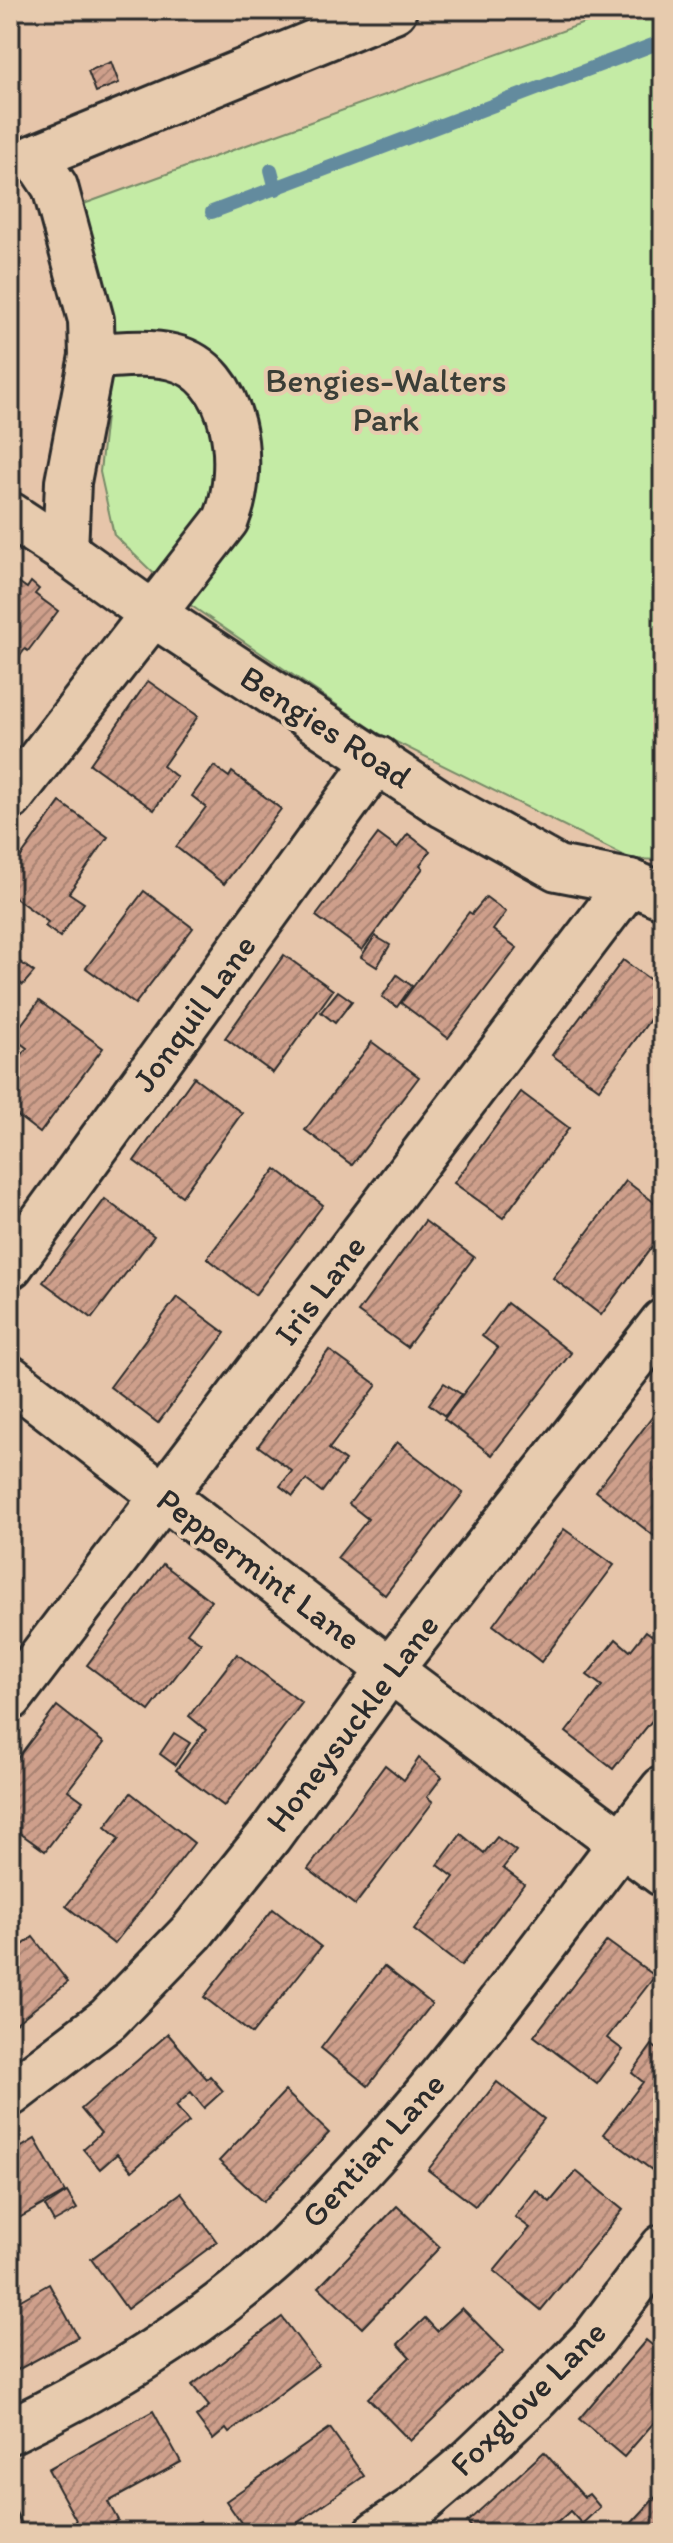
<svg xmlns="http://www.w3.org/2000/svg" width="673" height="2543" font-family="Itim,sans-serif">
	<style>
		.green { fill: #c4eba5; stroke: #788b68; stroke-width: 2 }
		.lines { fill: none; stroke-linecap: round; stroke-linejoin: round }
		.stream { stroke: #648b9e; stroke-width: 14 }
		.building { fill: url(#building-hatch); stroke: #2b2b2b; stroke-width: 2 }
		.minor-casing { stroke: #2b2b2b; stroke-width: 50 }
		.minor { stroke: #e7cbae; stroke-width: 44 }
		.labels { text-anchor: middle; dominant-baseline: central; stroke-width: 8; stroke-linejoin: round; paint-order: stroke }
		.park-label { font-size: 34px; fill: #3a3e37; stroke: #e7cbae }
		.street-label { font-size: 34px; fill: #2b2b2b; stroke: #e7cbae }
	</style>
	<defs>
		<pattern id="building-hatch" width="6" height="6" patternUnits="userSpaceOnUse" patternTransform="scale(2)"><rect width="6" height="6" fill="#ce9f8b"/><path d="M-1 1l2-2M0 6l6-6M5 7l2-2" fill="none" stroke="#a78272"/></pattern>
	</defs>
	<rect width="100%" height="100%" fill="#e6c5aa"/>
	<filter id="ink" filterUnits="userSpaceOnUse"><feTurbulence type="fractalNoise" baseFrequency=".0125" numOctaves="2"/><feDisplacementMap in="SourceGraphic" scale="16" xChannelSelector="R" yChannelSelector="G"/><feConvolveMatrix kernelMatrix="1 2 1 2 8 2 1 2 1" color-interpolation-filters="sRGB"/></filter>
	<g filter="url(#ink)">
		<polygon class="green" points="620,10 663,10 663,860 631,859 378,733 177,596 114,535 100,472 110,379 81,205"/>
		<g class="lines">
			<g class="stream">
				<polyline points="271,170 276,189"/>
				<polyline points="212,212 663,41"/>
			</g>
		</g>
		<g class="building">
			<polygon points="111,62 119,83 96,92 88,71"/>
			<polygon points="10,576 27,588 31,582 39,589 35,594 58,611 28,651 25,649 15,663 10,659"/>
			<polygon points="148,681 198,716 163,766 177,777 154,810 90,764"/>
			<polygon points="214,766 229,777 232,772 281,809 224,884 176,847 206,807 192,796"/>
			<polygon points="60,802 108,837 69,893 84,903 60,937 45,926 48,922 10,894 10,872"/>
			<polygon points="378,834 397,848 408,834 430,851 420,865 423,868 362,950 316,916"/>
			<polygon points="144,891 193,928 135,1004 86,968"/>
			<polygon points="486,897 506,912 493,930 517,948 448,1038 401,1003 469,912 472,914"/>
			<polygon points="375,936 390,945 377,967 361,957"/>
			<polygon points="10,955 34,972 23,985 10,976"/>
			<polygon points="284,955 333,990 273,1073 225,1038"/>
			<polygon points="623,960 663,989 663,1002 599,1089 552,1055"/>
			<polygon points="397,975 412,986 397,1007 382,997"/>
			<polygon points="338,991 352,1001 335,1023 321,1012"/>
			<polygon points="39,1001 103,1048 40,1133 10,1110 10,1071 27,1048 12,1037"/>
			<polygon points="372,1042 419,1077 352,1165 305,1130"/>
			<polygon points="194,1077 242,1113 182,1196 134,1161"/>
			<polygon points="521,1092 569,1128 503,1218 454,1183"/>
			<polygon points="276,1169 323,1205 255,1295 207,1258"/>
			<polygon points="626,1181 663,1209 663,1232 601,1315 553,1278"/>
			<polygon points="105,1199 154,1236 92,1318 43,1282"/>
			<polygon points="425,1221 474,1257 407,1347 358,1312"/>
			<polygon points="177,1297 225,1333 158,1423 110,1387"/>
			<polygon points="507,1303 571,1353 492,1455 444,1419 498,1348 482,1336"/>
			<polygon points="329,1350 377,1385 329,1449 345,1461 322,1492 306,1480 293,1496 280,1486 292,1471 258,1446"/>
			<polygon points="444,1383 461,1394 445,1416 429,1404"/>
			<polygon points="663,1403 663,1532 658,1539 596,1491"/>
			<polygon points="397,1442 463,1493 385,1595 337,1558 368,1519 349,1504"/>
			<polygon points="10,1470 17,1475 18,1491 10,1501"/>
			<polygon points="564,1529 614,1565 541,1662 493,1625"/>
			<polygon points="163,1564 211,1601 187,1633 201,1643 149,1711 87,1665"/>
			<polygon points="646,1631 663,1644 663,1707 613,1769 566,1732 602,1686 587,1675 616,1639 630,1651"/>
			<polygon points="237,1654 302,1703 224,1806 176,1770 206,1730 189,1716"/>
			<polygon points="57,1706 104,1743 68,1790 83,1801 45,1851 10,1826 10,1768"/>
			<polygon points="174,1733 190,1743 175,1765 160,1754"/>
			<polygon points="419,1758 442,1777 427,1797 433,1802 355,1905 308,1869 385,1765 404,1780"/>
			<polygon points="131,1793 194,1843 114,1944 66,1906 119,1839 105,1827"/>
			<polygon points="461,1834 484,1853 497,1837 516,1851 503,1868 524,1884 461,1966 414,1930 454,1877 438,1865"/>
			<polygon points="273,1909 321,1947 252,2034 204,1997"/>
			<polygon points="33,1937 68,1982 10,2028 10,1955"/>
			<polygon points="607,1941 655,1976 607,2038 623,2050 597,2084 534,2036"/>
			<polygon points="384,1966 432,2004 368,2086 321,2048"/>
			<polygon points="168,2034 207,2079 210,2076 223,2091 204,2108 191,2092 176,2106 189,2122 132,2171 117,2154 100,2169 83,2149 101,2133 81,2109"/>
			<polygon points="652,2045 663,2054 663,2156 652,2170 603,2134 643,2082 632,2073"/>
			<polygon points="497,2082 544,2119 475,2206 428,2170"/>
			<polygon points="285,2091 329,2133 263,2202 219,2161"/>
			<polygon points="35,2139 65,2192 10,2223 10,2154"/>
			<polygon points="576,2171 623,2210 541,2310 494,2271 530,2228 515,2217 536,2190 550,2202"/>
			<polygon points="67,2192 77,2209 54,2222 45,2206"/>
			<polygon points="181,2193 217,2242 127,2309 91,2259"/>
			<polygon points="397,2206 440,2247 362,2328 319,2287"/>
			<polygon points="49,2284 78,2337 10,2374 10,2306"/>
			<polygon points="462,2308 504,2351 410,2441 368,2398 410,2357 398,2344 425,2318 437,2331"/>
			<polygon points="282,2317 318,2365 229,2433 226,2429 213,2440 196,2417 209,2406 192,2385"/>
			<polygon points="646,2340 663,2354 663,2412 624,2457 579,2419"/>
			<polygon points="153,2411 181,2462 108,2502 118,2520 95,2533 83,2533 48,2469"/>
			<polygon points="330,2428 364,2476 283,2533 248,2533 226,2501"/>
			<polygon points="544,2452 584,2497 589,2494 600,2507 582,2524 570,2511 546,2533 477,2533 467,2522"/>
			<polygon points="663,2489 663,2533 631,2533 626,2529"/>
			<polygon points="10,2500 26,2533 10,2533"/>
			<polygon points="200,2521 206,2533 164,2533 179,2526 181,2530"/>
		</g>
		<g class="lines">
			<g class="minor-casing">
				<g id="minor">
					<polyline points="10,515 65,551 153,614 445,806 557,868 630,882 663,896"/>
					<polyline points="65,551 68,482 92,356 91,320 55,187 35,157 394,10"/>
					<path d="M10,798L226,520C247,468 239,373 172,357C147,351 118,355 92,356"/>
					<polyline points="10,1266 378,759"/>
					<polyline points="10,1378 390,1670 663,1874"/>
					<polyline points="10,1698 630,882"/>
					<polyline points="10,2094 108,2019 192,1932 269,1836 390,1670 663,1322"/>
					<path d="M10,2431C102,2387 192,2332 269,2264C298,2239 323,2209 349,2182C464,2060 560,1921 663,1789"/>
					<polyline points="377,2533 412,2510 471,2460 535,2399 595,2337 663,2247"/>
				</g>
			</g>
			<use href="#minor" class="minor"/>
		</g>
	</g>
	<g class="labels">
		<g class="park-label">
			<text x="386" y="380">Bengies-Walters<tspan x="386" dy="39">Park</tspan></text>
		</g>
		<g class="street-label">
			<text transform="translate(326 727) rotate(33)">Bengies Road</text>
			<text transform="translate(194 1013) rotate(-54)">Jonquil Lane</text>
			<text transform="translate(320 1290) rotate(-53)">Iris Lane</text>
			<text transform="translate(259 1569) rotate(37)">Peppermint Lane</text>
			<text transform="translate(352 1723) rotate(-53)">Honeysuckle Lane</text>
			<text transform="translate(373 2150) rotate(-48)">Gentian Lane</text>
			<text transform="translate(528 2398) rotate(-45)">Foxglove Lane</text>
		</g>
	</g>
	<rect width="673" height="2543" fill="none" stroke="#e7cbae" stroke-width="40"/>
	<rect x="20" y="20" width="633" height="2503" fill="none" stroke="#2b2b2b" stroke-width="3" filter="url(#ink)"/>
</svg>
